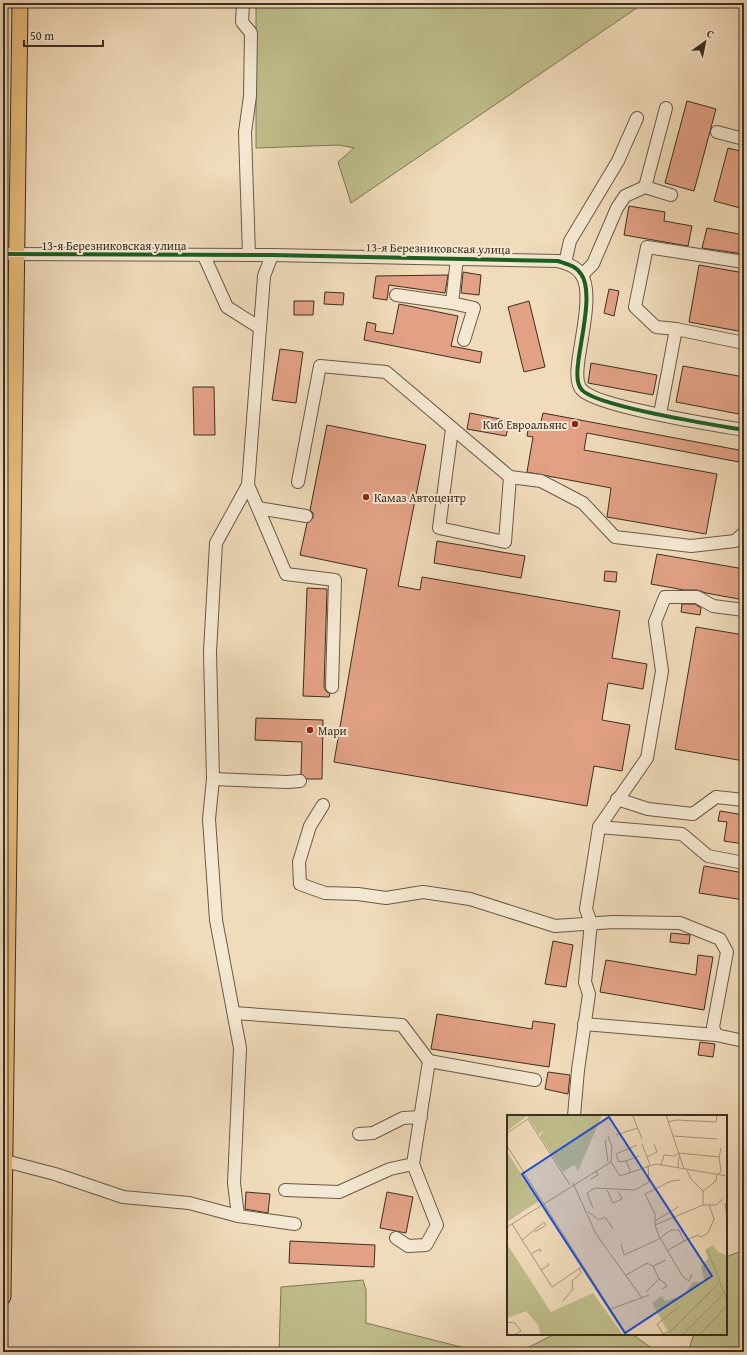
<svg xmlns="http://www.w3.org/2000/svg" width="747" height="1355" font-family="'Gentium Book Plus',serif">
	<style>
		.green { fill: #bfbe8c; stroke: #7e7656 }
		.building { fill: #e2a185; stroke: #3d2e21 }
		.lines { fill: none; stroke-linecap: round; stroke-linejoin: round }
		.minor-casing { stroke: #6a5947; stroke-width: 14 }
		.major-casing { stroke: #3d2e21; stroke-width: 17 }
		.minor { stroke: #f5e8d2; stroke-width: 12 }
		.major { stroke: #e8be7d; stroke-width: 15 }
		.cycleway-casing { stroke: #f5e8d2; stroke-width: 6 }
		.cycleway { stroke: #1b5e20; stroke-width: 4 }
		.poi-dot { fill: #8f2418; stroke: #f5e8d2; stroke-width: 1.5 }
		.labels { text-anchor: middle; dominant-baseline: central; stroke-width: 4; stroke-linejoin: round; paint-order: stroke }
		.street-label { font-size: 12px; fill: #3d2e21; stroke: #f5e8d2 }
		.poi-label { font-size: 12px; fill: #3d2e21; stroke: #f5e8d2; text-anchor: start }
		.inset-road { fill: none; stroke: #a8967d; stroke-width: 1 }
		.view { fill: #1d4ed8; fill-opacity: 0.15; stroke: #1d4ed8; stroke-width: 2 }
		.inset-edge { fill: none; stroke: #3d2e21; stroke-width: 2 }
	</style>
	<rect width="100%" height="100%" fill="#f0dbba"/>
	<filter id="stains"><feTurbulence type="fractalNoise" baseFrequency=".005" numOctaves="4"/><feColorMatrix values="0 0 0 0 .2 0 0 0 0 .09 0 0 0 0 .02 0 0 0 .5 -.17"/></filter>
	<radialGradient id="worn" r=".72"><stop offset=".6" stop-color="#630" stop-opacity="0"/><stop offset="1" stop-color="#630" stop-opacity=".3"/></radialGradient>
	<g class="green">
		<polygon points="256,3 644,3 351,203 338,162 354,148 339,145 256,148"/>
		<polygon points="744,1250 744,1352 688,1352 694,1334 726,1334 726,1257"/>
		<polygon points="363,1280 366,1290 366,1323 481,1352 279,1352 281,1287"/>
		<polygon points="555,1334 632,1334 657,1352 519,1352"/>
	</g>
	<g class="building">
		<polygon points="687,101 716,109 694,191 665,183"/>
		<polygon points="728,148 744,152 744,209 714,201"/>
		<polygon points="629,206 665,212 664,221 692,226 688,246 624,235"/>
		<polygon points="707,228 744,235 744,254 702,248"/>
		<polygon points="699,265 744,273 744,332 689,322"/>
		<polygon points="463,272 481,275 479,295 461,293"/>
		<polygon points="448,275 445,293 389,285 387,300 373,298 376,276"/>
		<polygon points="609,289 619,291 614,316 604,313"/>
		<polygon points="325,292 344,293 343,305 324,304"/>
		<polygon points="294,301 314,301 313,315 294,315"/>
		<polygon points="529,301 545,367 524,372 508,307"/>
		<polygon points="399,304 458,316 451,346 482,352 480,363 364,340 367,322 376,324 375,331 393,334"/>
		<polygon points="280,349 303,352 296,403 272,400"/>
		<polygon points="591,363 657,375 653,395 588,383"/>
		<polygon points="683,366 744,377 744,415 676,402"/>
		<polygon points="193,387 214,387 215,435 194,435"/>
		<polygon points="470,413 510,421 506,436 467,429"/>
		<polygon points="543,413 744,451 744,463 587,433 584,450 717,474 706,534 607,517 611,488 527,472 533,437 527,436 529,424 540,426"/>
		<polygon points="327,425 426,445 398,586 420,590 422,577 620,611 612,658 647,664 643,689 608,683 602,720 630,725 622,771 594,766 587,806 334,762 367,569 300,555 307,523 313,518 313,513 310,510"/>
		<polygon points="437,541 525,556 521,578 434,563"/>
		<polygon points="657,554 744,569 744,600 706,593 697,590 684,590 651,584"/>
		<polygon points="605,571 617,572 616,582 604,581"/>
		<polygon points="307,588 327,589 324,687 326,691 330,694 329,697 303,696"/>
		<polygon points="682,604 695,604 701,608 700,615 681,612"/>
		<polygon points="696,627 744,635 744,761 675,749"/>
		<polygon points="256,718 323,720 322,779 307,779 301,774 302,742 255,740"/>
		<polygon points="720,811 744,815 744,844 724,841 727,822 718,821"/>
		<polygon points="704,866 744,873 744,900 699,893"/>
		<polygon points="671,933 690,935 689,944 670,942"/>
		<polygon points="553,941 573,945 566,987 545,984"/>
		<polygon points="698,955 713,957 704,1010 600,992 606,960 696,975"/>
		<polygon points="437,1014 532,1029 533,1021 555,1024 549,1067 431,1049"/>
		<polygon points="700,1042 715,1044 713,1057 698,1055"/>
		<polygon points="548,1072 570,1075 568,1094 545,1089"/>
		<polygon points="246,1192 270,1194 268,1213 245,1209"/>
		<polygon points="387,1192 413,1197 406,1233 380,1228"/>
		<polygon points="290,1241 375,1245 374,1267 289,1263"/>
	</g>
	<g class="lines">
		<g class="minor-casing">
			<g id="minor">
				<polyline points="243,3 242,22 251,33 250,96 245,132 249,255"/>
				<polyline points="717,132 744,139"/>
				<polyline points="645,187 666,108"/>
				<path d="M3,254L272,255L558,261C567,264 576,266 581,274C594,291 580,342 578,364C577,372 576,384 582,390C598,407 715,425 744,430"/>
				<polyline points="204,256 227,307 260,328"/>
				<polyline points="565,263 570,241 618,161 637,118"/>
				<polyline points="582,275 593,264 617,208 625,196 645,187 671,195"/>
				<polyline points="396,295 452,303 457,258"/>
				<polyline points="452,303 474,308 464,340"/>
				<polyline points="676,329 656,327 635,307 647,247 744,262"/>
				<polyline points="660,414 676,329 744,343"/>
				<polyline points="452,429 439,528 505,542 510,477"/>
				<polyline points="298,482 320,366 386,372 510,477 541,481 583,503 615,537 691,546 735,541 744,533"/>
				<polyline points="248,485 286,574 335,580 332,687"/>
				<polyline points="258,508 306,516"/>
				<polyline points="213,779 287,782 300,781"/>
				<polyline points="617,799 648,809 693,814 716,797 744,800"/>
				<polyline points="323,805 310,826 299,862 300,884 325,893 358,894 386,898 423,892 470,899 555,926 613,922 680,923 720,939 727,952 713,1027 716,1035 744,1041"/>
				<polyline points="599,827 682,834 708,856 744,863"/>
				<polyline points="234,1013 402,1025 429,1061 535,1080"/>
				<polyline points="584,1024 716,1035"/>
				<polyline points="574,1116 578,1070 589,994 585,982 591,923 586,909 599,827 647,758 662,671 655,622 665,597 697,597 713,606 744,610"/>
				<polyline points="359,1134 373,1133 403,1118 421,1117"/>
				<polyline points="5,1161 55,1174 123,1197 189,1203 238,1216 295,1224"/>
				<polyline points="285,1190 339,1192 390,1169 413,1164"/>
				<polyline points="238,1216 234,1183 240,1048 216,920 209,819 213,779 210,652 216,543 248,485 264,276 272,255"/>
				<polyline points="396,1238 408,1246 426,1245 437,1225 413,1164 429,1061"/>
			</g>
		</g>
		<g class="major-casing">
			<polyline id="major" points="3,1297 20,3"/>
		</g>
		<use href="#minor" class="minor"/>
		<use href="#major" class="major"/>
		<g class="cycleway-casing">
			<path id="cycleway" d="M3,254L272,255L558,261C567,264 576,266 581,274C594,291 580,342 578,364C577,372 576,384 582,390C598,407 715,425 744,430"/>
		</g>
		<use href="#cycleway" class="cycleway"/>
	</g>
	<g class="poi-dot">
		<circle cx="575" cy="424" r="4"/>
		<circle cx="366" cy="497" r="4"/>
		<circle cx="310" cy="730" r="4"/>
	</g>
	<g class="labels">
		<g class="street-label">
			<text x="114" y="245">13-я Березниковская улица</text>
			<text transform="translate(438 248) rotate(1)">13-я Березниковская улица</text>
		</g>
		<g class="poi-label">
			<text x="567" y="424" text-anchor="end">Киб Евроальянс</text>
			<text x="374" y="497">Камаз Автоцентр</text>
			<text x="318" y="730">Мари</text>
		</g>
	</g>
	<g transform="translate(507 1115)">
		<rect width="220" height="220" fill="#f0dbba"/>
		<path d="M0,0H95L71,56L67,50L56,57L33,21L37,15L32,19L20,1L0,16ZM0,37L32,86L0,107ZM0,129L44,197L86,178L116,220H34L31,210L19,196L0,203ZM206,130L211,137L220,140V220H163L145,188L155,181L158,186L177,180L186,167H198L194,152L201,143L198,135Z" fill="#bfbe8c"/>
		<path class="inset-road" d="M129,0L126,1L135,24M159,0L177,54M161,7L170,5L209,7L210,0M0,18L21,4L63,70M109,20L131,13M101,21L105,32L104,47M166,21L210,24M98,25L101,47M135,29L140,42M0,31L120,220M172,38L212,42M119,46L112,47L109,39L130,30M104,47L113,61L149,49L220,61M143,50L140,42L150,37L147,29M154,50L157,40L167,41L172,38M171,53L172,41M124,58L119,46L132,41M211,60L214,56L212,42L214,33M84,64L91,60L88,55M173,65L164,66L138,79L148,99V110L152,121L176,162L182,166L185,159M66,68L89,119L135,183M100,75L106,88L115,84L111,76M196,76L209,66L210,59M218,88L220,105M196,90H209L216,84M86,93L80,78L88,73L128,75L142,67L141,50M81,97L92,105L98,102L106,114M148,106L171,92M5,109L45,172L76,151M148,110L196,90V76L184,64L180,55M0,112L104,47M15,125L37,107L39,110L28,117M114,129L117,140L150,125L164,115H172L177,126L191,120L194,122L201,118L207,104L202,90M200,134L220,185M161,135L177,126M24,139L33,134L34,137M146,151L152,164L159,169V172L155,174M34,155L42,150L40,148M119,160L140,148L146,151L159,145M139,177L152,164M56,186L66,174L65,166L74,158L72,153M104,194L142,180M0,207L8,208L14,216L7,220M156,219L164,216L212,168M156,219L150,209L172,192M175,220L216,179M192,220L220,191"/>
		<path class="view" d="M102,2L205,161L118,218L15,59Z"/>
		<rect width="220" height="220" class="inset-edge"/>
	</g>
	<rect width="747" height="1355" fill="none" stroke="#f0dbba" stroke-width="16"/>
	<rect x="4" y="4" width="739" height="1347" fill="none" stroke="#3d2e21" stroke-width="2"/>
	<rect x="8" y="8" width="731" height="1339" fill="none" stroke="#3d2e21"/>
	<g transform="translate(705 42) rotate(33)" stroke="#f5e8d2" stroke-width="3" paint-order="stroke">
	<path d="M0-3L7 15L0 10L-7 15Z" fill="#3d2e21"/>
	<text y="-6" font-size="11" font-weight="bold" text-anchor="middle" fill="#3d2e21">С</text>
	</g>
	<path d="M24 40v6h79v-6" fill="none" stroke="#3d2e21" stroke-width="2"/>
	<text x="30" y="40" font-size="12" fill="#3d2e21" stroke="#f5e8d2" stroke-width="3" paint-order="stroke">50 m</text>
	<rect width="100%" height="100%" filter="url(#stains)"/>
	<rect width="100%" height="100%" fill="url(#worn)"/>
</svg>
